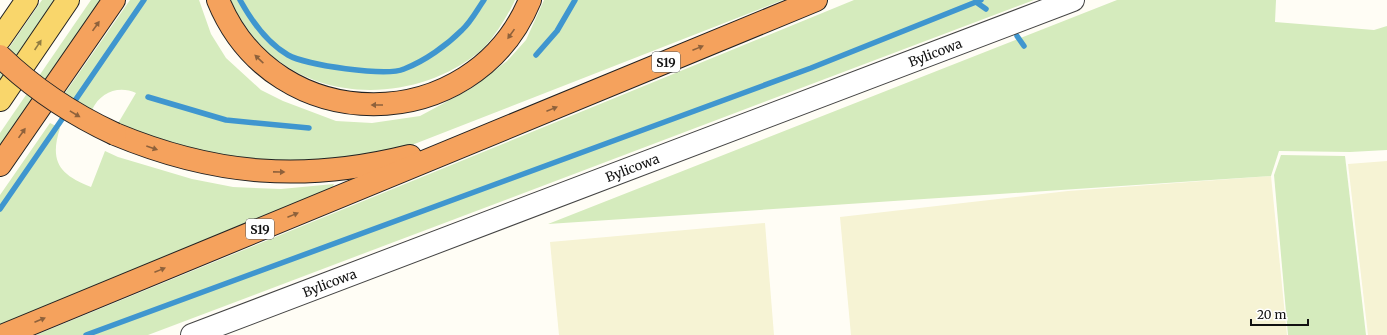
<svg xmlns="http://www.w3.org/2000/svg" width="1387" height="335" font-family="Merriweather,serif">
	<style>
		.farmland { fill: #f6f3d4 }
		.green { fill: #d5ebbd }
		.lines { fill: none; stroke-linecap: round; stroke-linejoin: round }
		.stream { stroke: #3f96cf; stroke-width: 5.5 }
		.minor-casing { stroke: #444; stroke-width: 24 }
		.major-casing { stroke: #222; stroke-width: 24 }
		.highway-casing { stroke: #222; stroke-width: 24 }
		.minor { stroke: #fff; stroke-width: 22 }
		.major { stroke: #f9d66b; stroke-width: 22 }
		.highway { stroke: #f5a25d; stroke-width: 22 }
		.highway-bridge-casing { stroke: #222; stroke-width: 24; stroke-linecap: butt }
		.highway-bridge { stroke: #f5a25d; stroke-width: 22 }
		.oneway { fill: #8e613b }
		.oneway2 { fill: #917d42 }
		.labels { text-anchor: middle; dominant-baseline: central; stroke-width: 4; stroke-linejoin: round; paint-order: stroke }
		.shield { fill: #fff; stroke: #585858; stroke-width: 1 }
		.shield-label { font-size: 12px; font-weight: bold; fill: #111 }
		.street-label { font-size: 13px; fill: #111; stroke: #fff }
	</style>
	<rect width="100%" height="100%" fill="#fffdf5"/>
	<g class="farmland">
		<polygon points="1387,161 1387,335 1368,335 1348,164"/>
		<polygon points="1271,176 1287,335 851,335 840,217 1068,191"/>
		<polygon points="765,223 774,335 559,335 550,242"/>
	</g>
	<g class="green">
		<polygon points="42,0 55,0 0,81 0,61"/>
		<polygon points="91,0 107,0 0,155 0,133"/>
		<path d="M130,0H199L211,34L226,58L261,90L283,101L336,121L372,123L420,116L472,88L507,61L526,40L544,0H783L399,150L315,166L216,158L117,125L136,93C119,85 100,92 92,110L65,93Z"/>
		<path d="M229,0H515C509,14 491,43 479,52C421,99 330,105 271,55C253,40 241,20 229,0Z"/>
		<polygon points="854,0 1034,0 148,335 36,335"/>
		<polygon points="1117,0 1276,0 1275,22 1374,30 1387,26 1387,150 1350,152 1279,151 1271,176 548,224"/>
		<path d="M50,123L60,128C49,162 60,175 91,187L105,151L118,157L192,179L233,187L281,189L334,184L331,191L0,328V195Z"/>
		<polygon points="1281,155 1345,156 1366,335 1288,335 1274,175"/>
	</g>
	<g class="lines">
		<g class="stream">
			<path d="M240,0C251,20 267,43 288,55C305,65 386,77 404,69C425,61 447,45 462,30C471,22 477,10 484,0"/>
			<polyline points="976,2 986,9"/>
			<polyline points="1017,36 1024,46"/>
			<polyline points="536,55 557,31 575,0"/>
			<polyline points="148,97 226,120 309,128"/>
			<polyline points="72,105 144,0"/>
			<polyline points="0,209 67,112"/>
			<polyline points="86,335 811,68 981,0"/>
		</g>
		<g class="minor-casing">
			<g id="minor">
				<path id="s1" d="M192,335L1073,0"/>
			</g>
		</g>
		<g class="major-casing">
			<g id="major">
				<polyline points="0,39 27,0"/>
				<polyline points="0,100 68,0"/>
			</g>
		</g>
		<g class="highway-casing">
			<g id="highway">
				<path d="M218,0C275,140 473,138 530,0"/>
				<path d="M115,134C216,176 305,182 410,156"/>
				<polyline points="0,165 114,0"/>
				<polyline points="4,335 816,0"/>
			</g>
		</g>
		<use href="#minor" class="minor"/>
		<use href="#major" class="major"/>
		<use href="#highway" class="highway"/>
		<g class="highway-bridge-casing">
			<path id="highway-bridge" d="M0,56C34,89 72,114 115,134"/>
		</g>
		<use href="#highway-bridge" class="highway-bridge"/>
	</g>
	<defs><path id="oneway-solid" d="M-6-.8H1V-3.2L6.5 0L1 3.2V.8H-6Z"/></defs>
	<g class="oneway">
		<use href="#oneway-solid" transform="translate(96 26) rotate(-55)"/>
		<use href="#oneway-solid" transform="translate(511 34) rotate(125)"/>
		<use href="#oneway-solid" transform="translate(698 48) rotate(-22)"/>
		<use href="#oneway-solid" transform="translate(259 59) rotate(-137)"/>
		<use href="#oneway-solid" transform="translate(377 105) rotate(-180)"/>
		<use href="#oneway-solid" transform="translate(552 109) rotate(-22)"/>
		<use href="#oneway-solid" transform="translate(75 114) rotate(31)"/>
		<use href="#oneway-solid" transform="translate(22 133) rotate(-55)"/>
		<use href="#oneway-solid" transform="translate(152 148) rotate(19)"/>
		<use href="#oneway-solid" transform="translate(279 172) rotate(1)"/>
		<use href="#oneway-solid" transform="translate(293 215) rotate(-22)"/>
		<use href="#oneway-solid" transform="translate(160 270) rotate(-22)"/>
		<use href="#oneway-solid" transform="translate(40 320) rotate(-23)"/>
	</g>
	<use class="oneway2" href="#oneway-solid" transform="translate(38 45) rotate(-56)"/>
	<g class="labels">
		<g class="shield">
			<rect x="652" y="52" width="28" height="20" rx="3"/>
			<rect x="246" y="219" width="28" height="20" rx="3"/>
		</g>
		<g class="shield-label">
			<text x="666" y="62">S19</text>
			<text x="260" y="229">S19</text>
		</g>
		<g class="street-label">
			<text stroke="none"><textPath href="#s1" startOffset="795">Bylicowa</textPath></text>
			<text stroke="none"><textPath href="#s1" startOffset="471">Bylicowa</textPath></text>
			<text stroke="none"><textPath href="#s1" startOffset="147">Bylicowa</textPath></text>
		</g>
	</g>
	<path d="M1251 319v6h57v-6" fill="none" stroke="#111111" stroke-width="2"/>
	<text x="1257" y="319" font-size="12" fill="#111111" stroke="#ffffff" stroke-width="3" paint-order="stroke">20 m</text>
</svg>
